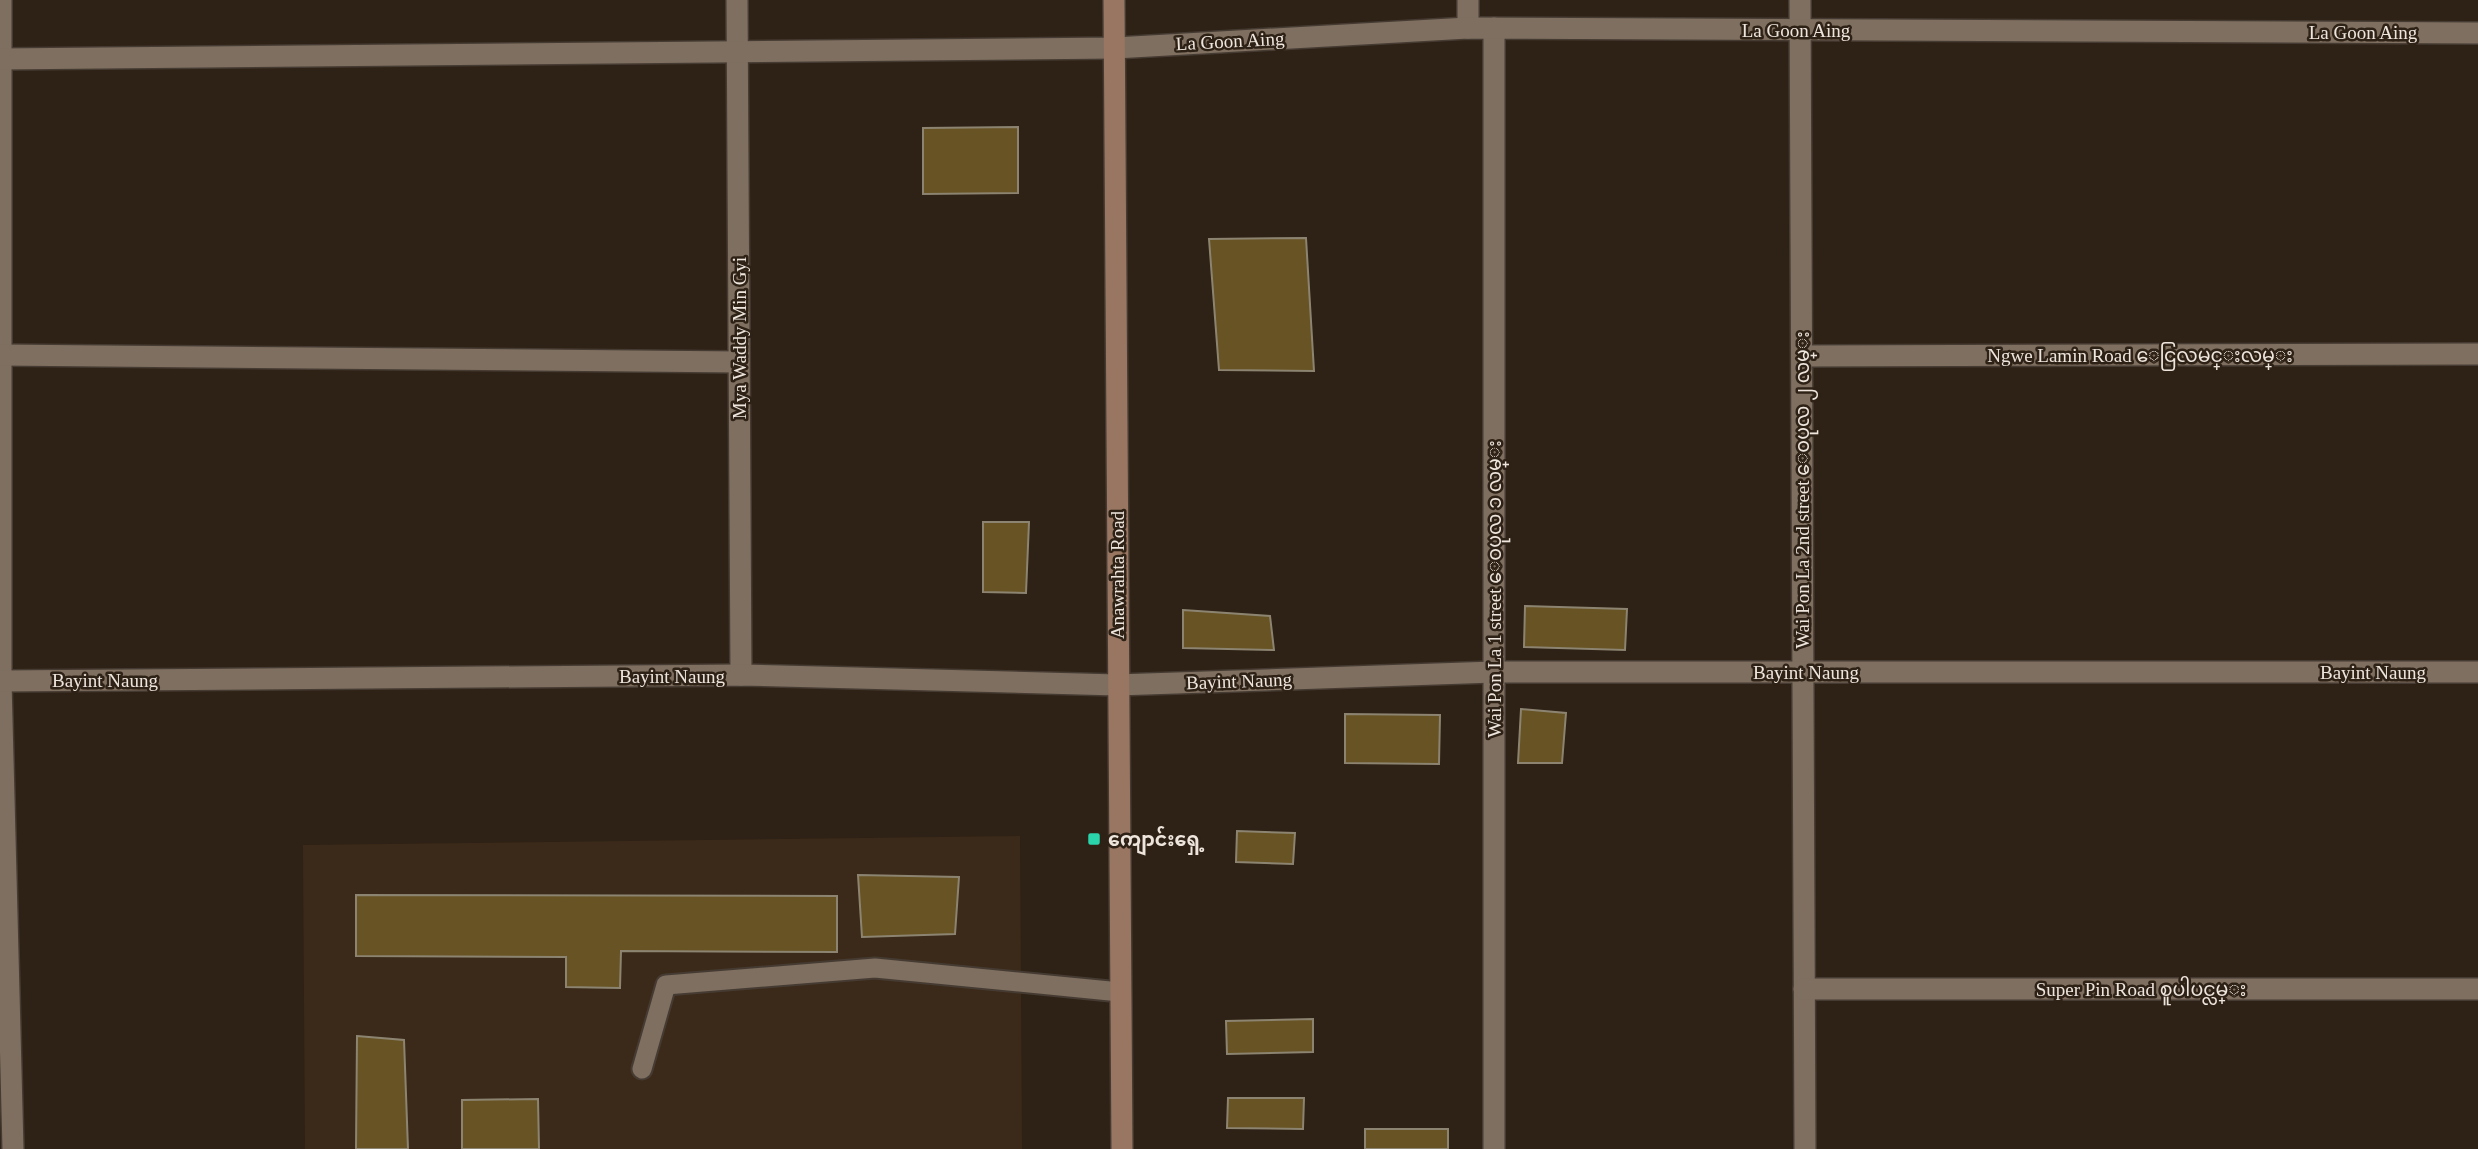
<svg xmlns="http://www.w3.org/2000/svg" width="2478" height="1149" font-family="'Times New Roman','Noto Sans Myanmar',serif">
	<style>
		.built { fill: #3b2a19 }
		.building { fill: #675323; stroke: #8c8471; stroke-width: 2 }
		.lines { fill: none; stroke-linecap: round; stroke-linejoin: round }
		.lane-casing { stroke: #463b32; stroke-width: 23 }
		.street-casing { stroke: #463b32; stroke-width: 24 }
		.secondary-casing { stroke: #463b32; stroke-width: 24 }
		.lane { stroke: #7e6f60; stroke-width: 19 }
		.street { stroke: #7e6f60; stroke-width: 21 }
		.secondary { stroke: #987662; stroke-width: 21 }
		.poi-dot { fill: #2bd5ac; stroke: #2e2115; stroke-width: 2.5 }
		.labels { text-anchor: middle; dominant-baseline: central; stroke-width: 5; stroke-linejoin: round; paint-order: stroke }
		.street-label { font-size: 19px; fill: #eee5dd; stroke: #2e2115 }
		.poi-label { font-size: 19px; font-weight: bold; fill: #eee5dd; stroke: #2e2115; text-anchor: start }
	</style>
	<rect width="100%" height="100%" fill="#2e2115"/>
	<polygon class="built" points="1020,836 1022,1149 305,1149 303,845"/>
	<g class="building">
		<polygon points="1018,127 1018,193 923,194 923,128"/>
		<polygon points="1306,238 1314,371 1219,370 1209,239"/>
		<polygon points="983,522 1029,522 1026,593 983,592"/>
		<polygon points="1525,606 1627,609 1625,650 1524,647"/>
		<polygon points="1183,610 1270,616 1274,650 1183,648"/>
		<polygon points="1521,709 1566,713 1562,763 1518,763"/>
		<polygon points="1345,714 1440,715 1439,764 1345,763"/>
		<polygon points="1237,831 1295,833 1293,864 1236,862"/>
		<polygon points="858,875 959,877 955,934 862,937"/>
		<polygon points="356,895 837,896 837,952 621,951 620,988 566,987 566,957 356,956"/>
		<polygon points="1313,1019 1313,1052 1227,1054 1226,1021"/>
		<polygon points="357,1036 404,1040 408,1149 356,1149"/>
		<polygon points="1228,1098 1304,1098 1303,1129 1227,1128"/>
		<polygon points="538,1099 539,1149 462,1149 462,1100"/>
		<rect x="1365" y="1129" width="83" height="20"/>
	</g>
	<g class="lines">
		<g class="lane-casing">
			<polyline id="lane" points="642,1069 666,985 875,968 1120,992"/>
		</g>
		<g class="street-casing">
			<g id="street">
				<polyline points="1,0 1,681 13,1149"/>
				<polyline points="737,0 741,675"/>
				<polyline points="1800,0 1805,1149"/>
				<polyline points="1468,28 1468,0"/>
				<polyline points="1494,28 1494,1149"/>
				<polyline points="0,59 1115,48 1468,28 2478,33"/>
				<polyline points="1,355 739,362"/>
				<polyline points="1802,356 2478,354"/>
				<polyline points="0,681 741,675 1117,685 1494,672 2478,672"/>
				<polyline points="1804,989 2478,989"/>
			</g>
		</g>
		<g class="secondary-casing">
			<polyline id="secondary" points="1114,0 1122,1149"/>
		</g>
		<use href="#lane" class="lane"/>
		<use href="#street" class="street"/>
		<use href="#secondary" class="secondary"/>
	</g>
	<rect class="poi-dot" x="1087" y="832" width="14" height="14" rx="3.5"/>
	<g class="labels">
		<g class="street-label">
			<text x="1796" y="30">La Goon Aing</text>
			<text x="2363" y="32">La Goon Aing</text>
			<text transform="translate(1230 41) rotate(-3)">La Goon Aing</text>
			<text transform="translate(739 338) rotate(-90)">Mya Waddy Min Gyi</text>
			<text x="2140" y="355">Ngwe Lamin Road ေငြလမင္းလမ္း</text>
			<text transform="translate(1802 490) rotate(-90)">Wai Pon La 2nd street ေဝပုလ ၂ လမ္း</text>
			<text transform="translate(1117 575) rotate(-90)">Anawrahta Road</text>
			<text transform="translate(1494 589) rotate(-90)">Wai Pon La 1 street ေဝပုလ ၁ လမ္း</text>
			<text x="1806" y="672">Bayint Naung</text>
			<text x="2373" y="672">Bayint Naung</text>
			<text x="672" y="676">Bayint Naung</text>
			<text x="105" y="680">Bayint Naung</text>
			<text transform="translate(1239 681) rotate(-2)">Bayint Naung</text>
			<text x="2141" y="989">Super Pin Road စူပါပင္လမ္း</text>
		</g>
		<g class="poi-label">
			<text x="1108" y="839">ကျောင်းရှေ့</text>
		</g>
	</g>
</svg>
